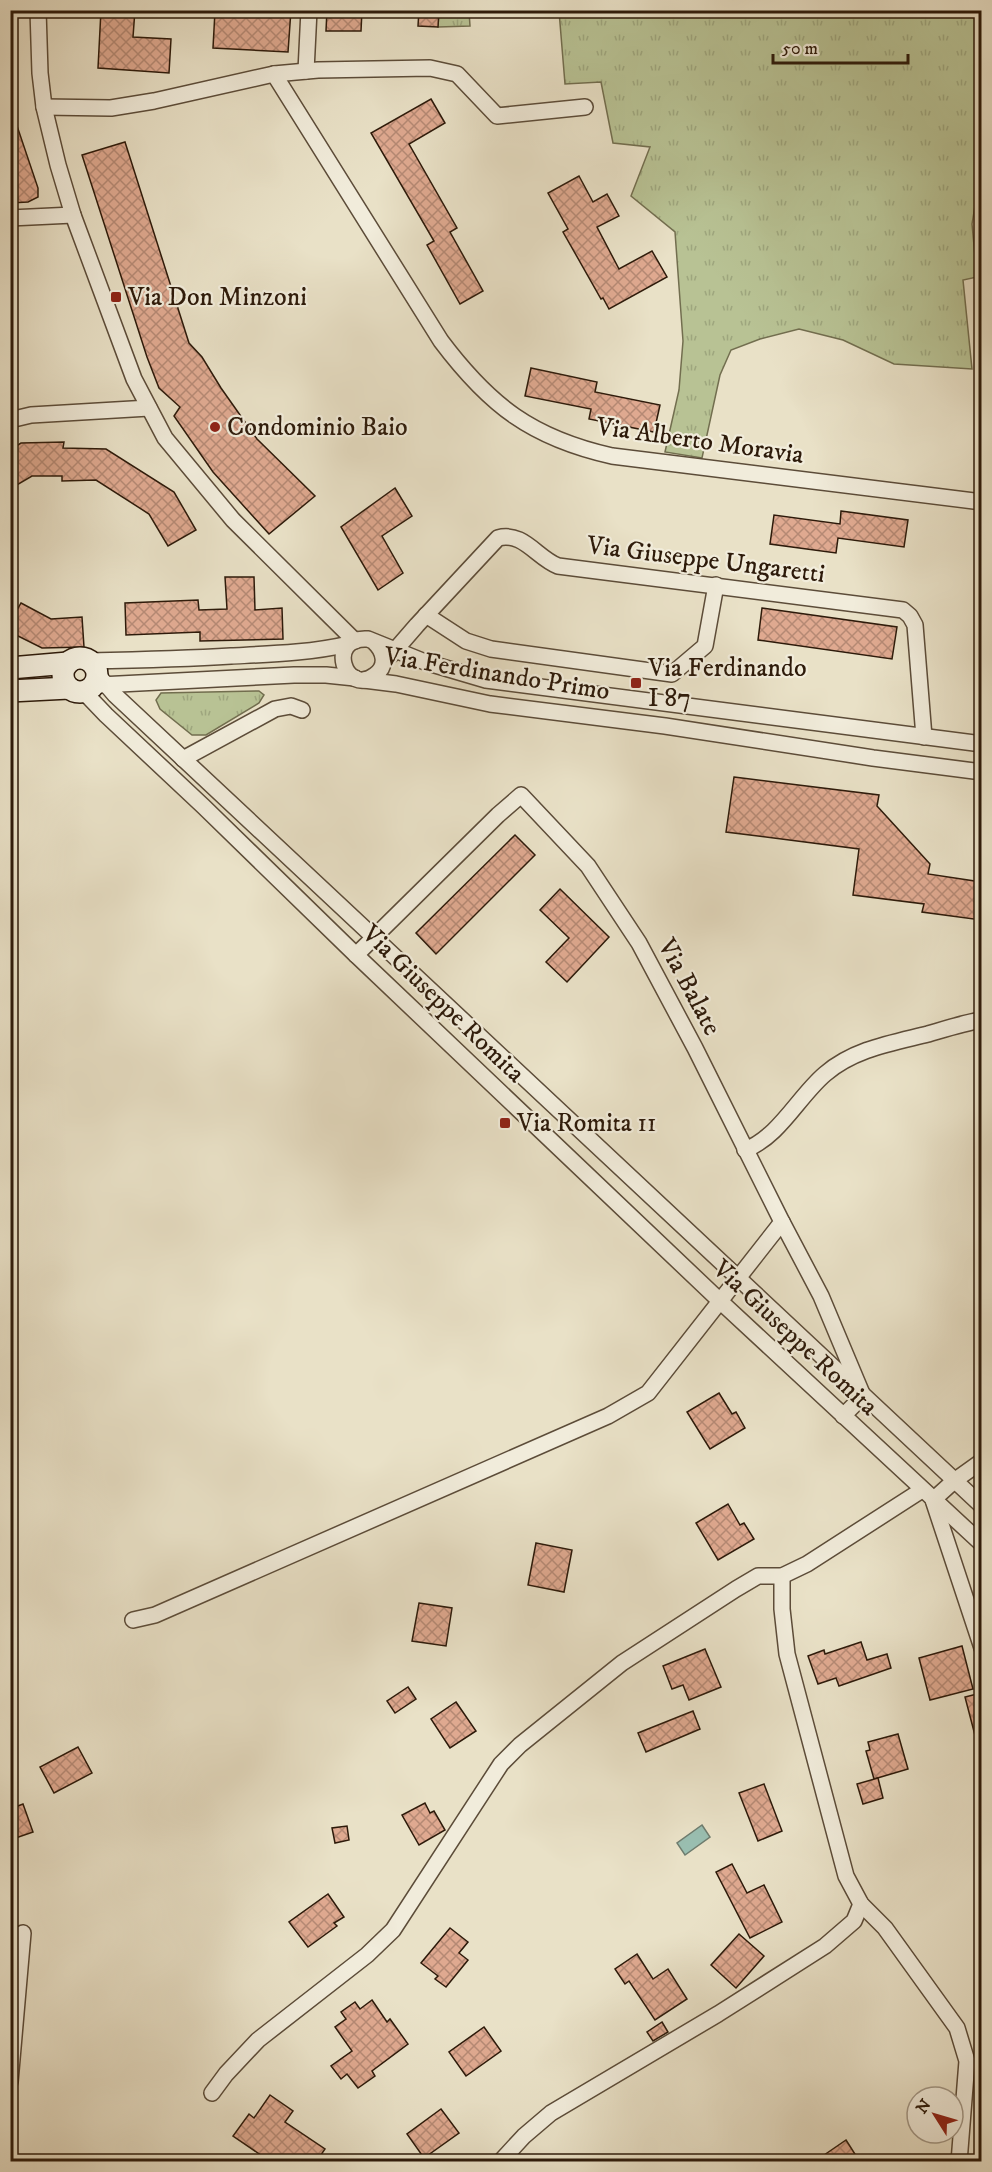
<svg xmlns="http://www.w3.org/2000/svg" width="992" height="2172" font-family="'IM FELL DW Pica',serif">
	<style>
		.grass { fill: url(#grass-tufts); stroke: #726e4f; stroke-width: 1.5 }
		.water { fill: #99beb0; stroke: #6e7c6e; stroke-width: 1.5 }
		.building { fill: url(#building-cross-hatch); stroke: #2d1a0a; stroke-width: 1.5 }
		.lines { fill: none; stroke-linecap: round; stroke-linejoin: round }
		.street-casing { stroke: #5c4c39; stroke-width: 18 }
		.secondary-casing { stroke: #2d1a0a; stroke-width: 24 }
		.street { stroke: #f1ecdb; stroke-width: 15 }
		.secondary { stroke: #f1ecdb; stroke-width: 21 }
		.poi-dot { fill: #8f2418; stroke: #f1ecdb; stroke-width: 2 }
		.labels { text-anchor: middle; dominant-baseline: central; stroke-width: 4.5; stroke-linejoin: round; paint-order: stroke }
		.poi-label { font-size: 26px; fill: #2d1a0a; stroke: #f1ecdb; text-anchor: start }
		.street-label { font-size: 26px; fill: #2d1a0a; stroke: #f1ecdb }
	</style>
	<defs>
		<pattern id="grass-tufts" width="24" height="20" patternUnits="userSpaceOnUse" patternTransform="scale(1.5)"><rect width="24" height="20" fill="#b8c294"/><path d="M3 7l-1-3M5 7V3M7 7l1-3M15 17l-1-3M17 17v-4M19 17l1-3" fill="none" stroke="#9ea67e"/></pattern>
		<pattern id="building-cross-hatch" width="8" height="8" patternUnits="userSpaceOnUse" patternTransform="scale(1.5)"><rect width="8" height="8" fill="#dfa990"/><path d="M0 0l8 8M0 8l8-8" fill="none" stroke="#b58974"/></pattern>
	</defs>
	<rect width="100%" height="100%" fill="#e9e1c7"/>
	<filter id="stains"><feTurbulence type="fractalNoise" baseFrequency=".00333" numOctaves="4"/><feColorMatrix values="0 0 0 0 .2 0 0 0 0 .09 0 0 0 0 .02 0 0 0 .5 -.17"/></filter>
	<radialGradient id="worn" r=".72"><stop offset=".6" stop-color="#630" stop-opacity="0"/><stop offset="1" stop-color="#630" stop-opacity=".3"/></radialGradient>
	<g class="grass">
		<polygon points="439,11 469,11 470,26 438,27"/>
		<polygon points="559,11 981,11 981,170 972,224 977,277 963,280 972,369 894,364 843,340 799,329 760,339 731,350 720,375 702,458 665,452 679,390 683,341 675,232 631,196 650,147 613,143 601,82 565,84"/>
		<polygon points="259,691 264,695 259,703 206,735 192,735 160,709 156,700 161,693"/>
	</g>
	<polygon class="water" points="702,1825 710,1837 685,1855 677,1843"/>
	<g class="building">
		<polygon points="101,10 135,10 133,37 171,39 169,73 98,68"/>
		<polygon points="254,10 291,10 288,52 213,48 215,11 254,14"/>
		<polygon points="327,10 362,10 361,31 326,31"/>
		<polygon points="419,10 439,10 438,27 418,26"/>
		<polygon points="431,99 445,123 409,144 457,228 450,232 483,291 460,304 427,245 434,241 371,133"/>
		<polygon points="10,114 13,114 38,188 38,197 28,202 10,203"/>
		<polygon points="125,142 189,343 202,357 221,388 257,439 315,496 269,534 213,472 174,416 180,407 159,388 147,357 82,155"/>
		<polygon points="579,176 593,202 607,194 619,216 597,227 619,269 652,251 667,277 609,309 603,298 601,299 563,232 568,229 548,193"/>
		<polygon points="531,368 597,382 595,392 660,405 654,432 589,419 591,409 525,396"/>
		<polygon points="64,442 63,448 106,449 174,492 196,530 168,546 149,514 96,480 62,481 62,476 32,476 10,489 10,450 21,443"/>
		<polygon points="395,488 412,516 382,536 403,573 378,590 341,527"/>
		<polygon points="841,511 908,520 904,547 838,538 836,553 770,544 774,515 840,524"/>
		<polygon points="225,577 254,577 255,610 282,608 283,639 200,641 200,632 126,635 125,603 198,600 199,610 227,609"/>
		<polygon points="21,603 51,619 82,617 84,647 42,648 10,632 10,605 17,610"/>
		<polygon points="762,608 897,627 892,659 758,640"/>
		<polygon points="734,777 879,795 877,806 930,864 928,874 981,882 981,920 922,912 924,904 853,895 859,849 726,832"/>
		<polygon points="515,835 535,855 436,954 416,933"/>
		<polygon points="560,889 609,937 567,982 546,962 569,938 540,910"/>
		<polygon points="719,1393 732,1414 736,1412 745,1428 710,1449 687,1412"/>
		<polygon points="728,1504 740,1525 744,1523 754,1539 718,1560 696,1523"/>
		<polygon points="536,1543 572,1550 564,1592 528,1585"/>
		<polygon points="419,1603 452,1608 446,1646 412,1641"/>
		<polygon points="861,1642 867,1660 887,1654 891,1668 839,1686 836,1678 818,1684 808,1656 824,1650 825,1654"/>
		<polygon points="962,1646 973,1689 930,1700 919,1658"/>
		<polygon points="705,1649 721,1687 689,1700 683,1685 672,1689 663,1666"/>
		<polygon points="408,1687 416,1699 395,1713 387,1701"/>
		<polygon points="981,1693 981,1742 977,1743 965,1697"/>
		<polygon points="456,1702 476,1731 450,1748 431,1719"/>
		<polygon points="693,1711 700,1729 646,1752 638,1733"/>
		<polygon points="898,1734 908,1769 874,1779 866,1751 870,1750 868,1742"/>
		<polygon points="78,1747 92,1773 54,1793 40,1767"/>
		<polygon points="878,1778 883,1798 863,1804 857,1784"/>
		<polygon points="764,1784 782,1831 758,1841 739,1793"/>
		<polygon points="425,1803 430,1813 434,1811 445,1830 419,1845 402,1815"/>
		<polygon points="23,1804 33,1832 10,1840 10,1809"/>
		<polygon points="347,1826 349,1840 335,1843 332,1828"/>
		<polygon points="732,1864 747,1893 764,1885 782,1922 750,1938 716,1872"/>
		<polygon points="328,1894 344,1917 334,1923 337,1926 308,1947 289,1922"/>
		<polygon points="450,1928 468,1942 459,1953 468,1960 446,1987 435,1979 438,1976 421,1963"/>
		<polygon points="739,1934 764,1956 736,1988 711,1965"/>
		<polygon points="637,1954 653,1979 668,1969 687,1999 655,2020 629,1981 625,1984 615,1969"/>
		<polygon points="372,2000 387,2022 390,2019 408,2044 372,2071 375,2076 358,2088 347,2074 341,2079 331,2066 352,2051 335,2027 346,2019 341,2012 355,2002 360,2009"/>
		<polygon points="662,2022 668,2032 653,2041 647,2032"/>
		<polygon points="484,2027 501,2051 466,2076 449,2052"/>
		<polygon points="270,2095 293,2111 285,2122 325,2149 316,2162 271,2162 233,2136 249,2114 254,2118"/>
		<polygon points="441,2109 459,2133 424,2158 407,2134"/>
		<polygon points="846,2140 860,2162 814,2162"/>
	</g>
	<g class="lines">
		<g class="street-casing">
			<g id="street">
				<polyline points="38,10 40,73 44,107 58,165 73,215 134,379 165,438 233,520 355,641"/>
				<polyline points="306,71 309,10"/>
				<path d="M274,74L441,341C490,406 532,438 612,456L982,502"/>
				<polyline points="44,107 111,108 154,101 274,74 318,70 430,68 457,74 497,116 585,107"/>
				<polyline points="10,218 73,215"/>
				<polyline points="10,420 31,415 149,408"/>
				<polyline points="426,615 466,641 491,649 672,674 705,646 716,585"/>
				<path d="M374,642C384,651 388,666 375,675C345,698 325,636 368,639L425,662L486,680L982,744"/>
				<path d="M391,655L417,625L498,538C523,531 537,558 558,566L903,610L910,616L915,625L924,737"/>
				<path d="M88,661C136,660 183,659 231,656C271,654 310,653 349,644"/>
				<polyline points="97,674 115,695 982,1506"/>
				<polyline points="364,680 396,684 490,704 665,726 873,758 982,772"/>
				<polyline points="100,685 294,675 326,675 355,678"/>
				<polyline points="84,692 106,715 203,806 356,955 721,1302 982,1544"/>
				<polyline points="183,759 275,709 291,706 302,710"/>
				<path d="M745,1150C780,1136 798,1097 825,1074C854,1049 892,1043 928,1034C945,1029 963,1023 982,1020"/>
				<polyline points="782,1222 821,1296 863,1396 843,1416"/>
				<polyline points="933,1500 954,1481 982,1461"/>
				<polyline points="934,1503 982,1648"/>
				<polyline points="782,1576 782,1609 787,1654 846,1876 861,1904 885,1928 957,2028 967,2061 959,2162"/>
				<polyline points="133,1620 155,1615 608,1416 648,1393 782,1222 695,1048 639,943 588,866 521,795 498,815 356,955"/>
				<polyline points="10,2082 23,1933"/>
				<polyline points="212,2093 226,2074 258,2040 367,1955 393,1930 501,1764 520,1745 622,1663 736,1589 758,1576 782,1576 807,1564 922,1490"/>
				<polyline points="500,2162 524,2136 551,2113 718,2014 825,1946 854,1921 861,1904"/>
			</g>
		</g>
		<g class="secondary-casing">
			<g id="secondary">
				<circle cx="80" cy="675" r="17"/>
				<polyline points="10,668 68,663"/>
				<polyline points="10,691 69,688"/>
			</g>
		</g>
		<use href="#street" class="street"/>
		<use href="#secondary" class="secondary"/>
	</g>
	<g class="poi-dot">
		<rect x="110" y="291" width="12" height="12" rx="3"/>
		<circle cx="215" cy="427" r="6"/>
		<rect x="630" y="677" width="12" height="12" rx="3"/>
		<rect x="499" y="1117" width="12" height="12" rx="3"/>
	</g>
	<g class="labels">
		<g class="poi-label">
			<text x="128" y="297">Via Don Minzoni</text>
			<text x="227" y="427">Condominio Baio</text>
			<text x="648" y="668">Via Ferdinando<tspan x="648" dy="30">I 87</tspan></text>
			<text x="517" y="1123">Via Romita 11</text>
		</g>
		<g class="street-label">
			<text transform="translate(700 441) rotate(8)">Via Alberto Moravia</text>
			<text transform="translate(706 560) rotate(7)">Via Giuseppe Ungaretti</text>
			<text transform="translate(497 674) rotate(9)">Via Ferdinando Primo</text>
			<text transform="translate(689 987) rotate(62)">Via Balate</text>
			<text transform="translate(443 1004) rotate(44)">Via Giuseppe Romita</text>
			<text transform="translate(795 1338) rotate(43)">Via Giuseppe Romita</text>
		</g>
	</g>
	<rect width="992" height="2172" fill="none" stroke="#e9e1c7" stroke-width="36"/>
	<rect x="12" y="12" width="968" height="2148" fill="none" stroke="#2d1a0a" stroke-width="3"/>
	<rect x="18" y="18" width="956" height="2136" fill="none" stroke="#2d1a0a" stroke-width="1.5"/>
	<g transform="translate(935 2115) rotate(307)"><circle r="28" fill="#f1ecdb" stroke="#a39887" stroke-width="1.5"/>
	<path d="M0-4.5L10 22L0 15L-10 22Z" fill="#8f2418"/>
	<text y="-9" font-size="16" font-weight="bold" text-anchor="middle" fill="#2d1a0a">N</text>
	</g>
	<path d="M773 54v9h135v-9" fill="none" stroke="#2d1a0a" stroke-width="3"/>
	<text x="782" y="54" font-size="18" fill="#2d1a0a" stroke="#f1ecdb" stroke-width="4.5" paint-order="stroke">50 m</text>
	<rect width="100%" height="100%" filter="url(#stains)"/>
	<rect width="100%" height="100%" fill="url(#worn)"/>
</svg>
